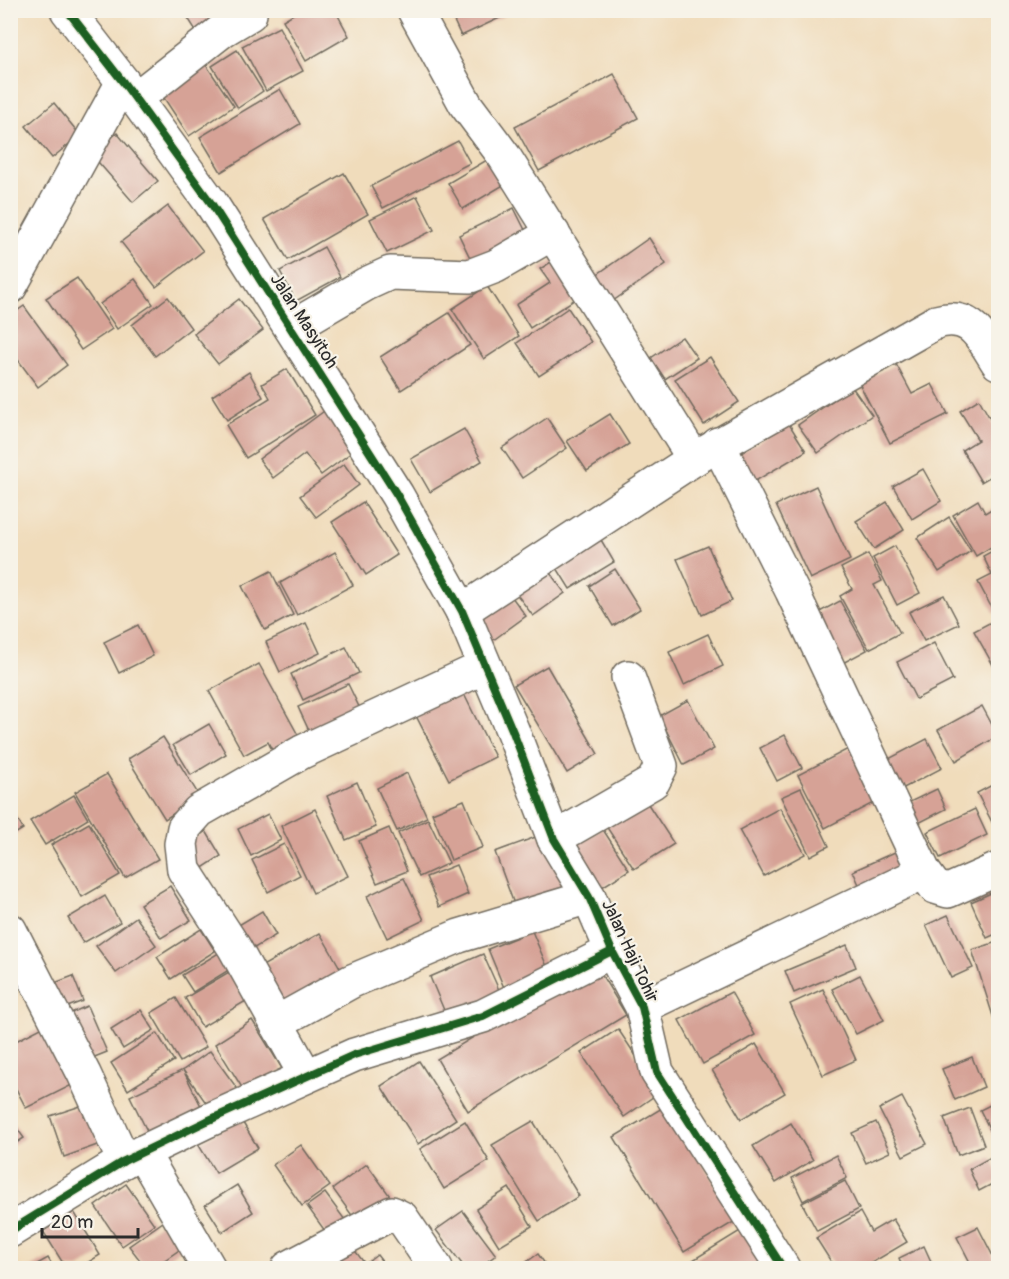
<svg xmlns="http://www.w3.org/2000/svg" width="1009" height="1279" font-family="Pangolin,sans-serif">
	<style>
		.building { fill: #d6a296 }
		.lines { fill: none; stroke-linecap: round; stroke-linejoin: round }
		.minor-casing { stroke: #70695d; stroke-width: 36 }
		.minor { stroke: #fff; stroke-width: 33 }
		.cycleway-casing { stroke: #f7f3e8; stroke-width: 11 }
		.cycleway { stroke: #1b5e20; stroke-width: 8 }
		.labels { text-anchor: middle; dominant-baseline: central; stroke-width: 4.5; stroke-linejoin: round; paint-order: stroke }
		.street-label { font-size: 18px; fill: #2b2b2b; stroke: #f7f3e8 }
	</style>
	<rect width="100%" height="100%" fill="#f7f3e8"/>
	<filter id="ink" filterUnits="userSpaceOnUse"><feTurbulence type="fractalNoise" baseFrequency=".0167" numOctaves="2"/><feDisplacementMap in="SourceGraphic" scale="12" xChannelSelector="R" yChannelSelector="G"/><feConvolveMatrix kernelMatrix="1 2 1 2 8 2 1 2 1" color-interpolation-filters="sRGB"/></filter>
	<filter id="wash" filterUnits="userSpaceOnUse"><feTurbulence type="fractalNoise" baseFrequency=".008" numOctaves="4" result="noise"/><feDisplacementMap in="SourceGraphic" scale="24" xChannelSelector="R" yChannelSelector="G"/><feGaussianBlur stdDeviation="1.35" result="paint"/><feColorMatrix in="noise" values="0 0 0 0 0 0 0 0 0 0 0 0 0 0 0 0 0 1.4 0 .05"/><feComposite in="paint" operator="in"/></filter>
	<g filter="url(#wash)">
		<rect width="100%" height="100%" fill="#f0dcbb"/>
		<g id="blocks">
			<g class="building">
				<polygon points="183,10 239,10 200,37"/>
				<polygon points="300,10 335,10 349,36 306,61 283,20"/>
				<polygon points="449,10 504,10 506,15 461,36"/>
				<polygon points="279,27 303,71 266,91 242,46"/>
				<polygon points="237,50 263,91 238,108 212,66"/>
				<polygon points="204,62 234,106 189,136 160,92"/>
				<polygon points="614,74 638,118 539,171 515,127"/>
				<polygon points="280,89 300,124 221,172 200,137"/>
				<polygon points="54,103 80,135 52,158 26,126"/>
				<polygon points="117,133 158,181 133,202 92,155"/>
				<polygon points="458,141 470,163 383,208 371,186"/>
				<polygon points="497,154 512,180 463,209 448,183"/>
				<polygon points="344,173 368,214 288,260 264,219"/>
				<polygon points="417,196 434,230 387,253 370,219"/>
				<polygon points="168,206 203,251 156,287 121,242"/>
				<polygon points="514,208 529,238 474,266 459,235"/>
				<polygon points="649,238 666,264 610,303 592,278"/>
				<polygon points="324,247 340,277 296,301 280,271"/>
				<polygon points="562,255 585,293 530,328 516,305 550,283 540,269"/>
				<polygon points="77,278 112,329 81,350 46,298"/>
				<polygon points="135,279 153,304 117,329 100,304"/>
				<polygon points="487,286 519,336 484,359 452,309"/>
				<polygon points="168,297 191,328 155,356 132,325"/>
				<polygon points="239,299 263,330 218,364 194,334"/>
				<polygon points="24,306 67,365 38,387 10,349 10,316"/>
				<polygon points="568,308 591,342 539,376 517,343"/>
				<polygon points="449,313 470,345 401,390 380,357"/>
				<polygon points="682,337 697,358 665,379 651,358"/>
				<polygon points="710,357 739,402 704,425 675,379"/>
				<polygon points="896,364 912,394 932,384 948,414 890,443 859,383"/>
				<polygon points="287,369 315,415 246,458 226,425 270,398 262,384"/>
				<polygon points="249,372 263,397 227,420 212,396"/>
				<polygon points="852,387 872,415 818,453 798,425"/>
				<polygon points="979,399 998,433 998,472 981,482 962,450 978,440 960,411"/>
				<polygon points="327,409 356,449 321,475 305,454 273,478 259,459"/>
				<polygon points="610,414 629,444 587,471 567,441"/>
				<polygon points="547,418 567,448 522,478 502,448"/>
				<polygon points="789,424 806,451 752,483 736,456"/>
				<polygon points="464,429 482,461 430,492 411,459"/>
				<polygon points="344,464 359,485 316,517 300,496"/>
				<polygon points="923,469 941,501 912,519 893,486"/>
				<polygon points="816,486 850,560 810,579 776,505"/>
				<polygon points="978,500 985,513 998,505 998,543 976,556 953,515"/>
				<polygon points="363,502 397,555 366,575 332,522"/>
				<polygon points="887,502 904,530 874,549 856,521"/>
				<polygon points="949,517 971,551 939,572 917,538"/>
				<polygon points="597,533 614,562 570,589 552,560"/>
				<polygon points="708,546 732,601 702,615 677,559"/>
				<polygon points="895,546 920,593 897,605 873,558"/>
				<polygon points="998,548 998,612 995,614 978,582 992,575 983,556"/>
				<polygon points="335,552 353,585 297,615 280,583"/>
				<polygon points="868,554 882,581 874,585 900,633 869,649 840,596 852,589 841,568"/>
				<polygon points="544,565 565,593 533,616 512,588"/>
				<polygon points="615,569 640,609 613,626 589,586"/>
				<polygon points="271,571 293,615 265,630 242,586"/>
				<polygon points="506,589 526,616 488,644 468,616"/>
				<polygon points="944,595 959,624 924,641 909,612"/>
				<polygon points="840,601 867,650 839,665 812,616"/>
				<polygon points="995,620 998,626 997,672 974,631"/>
				<polygon points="306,623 320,653 280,672 266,642"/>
				<polygon points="138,625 153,656 119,673 104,642"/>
				<polygon points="708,634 723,666 684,685 669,652"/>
				<polygon points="934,643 953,680 916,699 897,662"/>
				<polygon points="346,647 359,673 303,700 291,674"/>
				<polygon points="259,664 298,735 272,750 268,742 244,755 209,691"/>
				<polygon points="547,666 598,754 567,773 514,685"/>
				<polygon points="348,684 361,711 311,735 298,707"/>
				<polygon points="459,684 495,757 449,780 412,708"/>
				<polygon points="688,700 714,749 684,765 659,716"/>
				<polygon points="982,706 998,736 956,761 938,730"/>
				<polygon points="209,724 226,754 191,775 173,745"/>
				<polygon points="785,735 802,768 777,781 760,748"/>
				<polygon points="163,737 200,797 165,819 128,759"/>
				<polygon points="927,739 942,768 896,792 881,763"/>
				<polygon points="854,746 881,799 825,828 798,775"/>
				<polygon points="407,773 427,817 397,831 377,788"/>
				<polygon points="107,774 158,859 125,878 75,792"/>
				<polygon points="357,782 376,827 346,840 327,796"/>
				<polygon points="998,782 998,824 994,826 977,793"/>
				<polygon points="801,788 829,846 810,856 781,797"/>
				<polygon points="937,789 946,809 905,830 895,809"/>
				<polygon points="74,795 88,819 45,845 30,821"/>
				<polygon points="464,800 483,847 451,860 432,813"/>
				<polygon points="646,801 674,844 634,869 606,826"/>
				<polygon points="10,807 23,829 10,837"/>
				<polygon points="780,808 805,854 764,876 739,830"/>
				<polygon points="315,809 348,876 313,893 281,826"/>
				<polygon points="975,809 987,835 940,858 927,832"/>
				<polygon points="268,814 281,840 251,856 238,829"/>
				<polygon points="428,819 449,863 419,877 398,833"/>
				<polygon points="89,823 120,875 82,897 51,845"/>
				<polygon points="389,828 407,871 377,883 359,841"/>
				<polygon points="602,828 629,870 599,889 572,847"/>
				<polygon points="206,831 221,856 198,871 182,846"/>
				<polygon points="544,834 568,897 518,915 495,852"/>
				<polygon points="284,844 300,875 268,892 252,860"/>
				<polygon points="906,847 917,872 864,896 853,871"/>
				<polygon points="456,865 468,894 439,907 426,877"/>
				<polygon points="404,878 424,920 387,938 367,896"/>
				<polygon points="170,886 191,920 161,938 140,904"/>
				<polygon points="998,890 998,933 987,938 971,902"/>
				<polygon points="105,896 120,922 83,943 68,918"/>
				<polygon points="262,911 276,935 246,953 232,929"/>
				<polygon points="948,915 973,968 951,978 926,925"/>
				<polygon points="136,917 156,945 116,973 96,946"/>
				<polygon points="201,929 215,951 171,979 157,957"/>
				<polygon points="532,931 551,976 507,995 488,949"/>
				<polygon points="320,933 343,973 281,1008 259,968"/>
				<polygon points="997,942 998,945 998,1032 972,950"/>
				<polygon points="847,945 856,967 794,993 785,971"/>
				<polygon points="222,951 232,968 193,992 182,975"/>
				<polygon points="483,954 503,999 449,1022 430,977"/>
				<polygon points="595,964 626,1015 468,1111 437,1059"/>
				<polygon points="229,972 246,1001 202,1027 185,998"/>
				<polygon points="860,975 884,1020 856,1034 832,989"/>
				<polygon points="73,976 83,1001 57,1011 47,986"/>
				<polygon points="823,989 856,1060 823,1075 790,1004"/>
				<polygon points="731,992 755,1035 703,1064 679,1020"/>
				<polygon points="176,998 206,1047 180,1062 151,1013"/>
				<polygon points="87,1006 107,1052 82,1062 62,1017"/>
				<polygon points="141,1010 154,1030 123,1049 111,1029"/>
				<polygon points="252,1020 283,1070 246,1094 215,1044"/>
				<polygon points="43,1027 72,1085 26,1108 10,1077 10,1044"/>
				<polygon points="618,1029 660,1092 624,1117 581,1053"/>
				<polygon points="157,1033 174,1061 128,1090 111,1063"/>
				<polygon points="756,1044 785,1093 741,1119 712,1070"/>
				<polygon points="210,1051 239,1091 211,1110 183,1070 203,1110 150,1137 130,1096 183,1070"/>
				<polygon points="972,1057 984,1087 955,1100 942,1069"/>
				<polygon points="419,1061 456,1119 418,1144 381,1086"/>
				<polygon points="902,1097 927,1144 903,1156 879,1109"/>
				<polygon points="998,1101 998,1140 996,1142 980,1110"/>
				<polygon points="87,1104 100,1144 64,1157 50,1116"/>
				<polygon points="667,1105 737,1220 684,1252 614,1137"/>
				<polygon points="970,1108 984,1145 958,1155 944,1118"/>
				<polygon points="240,1118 258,1148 216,1173 198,1144"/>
				<polygon points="10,1119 24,1138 10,1147"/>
				<polygon points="465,1121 489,1161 444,1189 420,1149"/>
				<polygon points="533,1121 579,1196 539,1221 492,1145"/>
				<polygon points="876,1122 890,1152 866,1163 852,1133"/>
				<polygon points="791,1123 813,1160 776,1183 753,1146"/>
				<polygon points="301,1145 330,1186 302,1206 273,1165"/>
				<polygon points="836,1155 847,1178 803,1201 792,1178"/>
				<polygon points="991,1157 998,1172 998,1181 979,1191 969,1169"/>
				<polygon points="367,1164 395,1203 361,1228 333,1189"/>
				<polygon points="845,1181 859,1209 817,1231 802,1203"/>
				<polygon points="126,1184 154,1224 122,1246 95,1206"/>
				<polygon points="237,1185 253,1212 222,1232 205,1205"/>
				<polygon points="509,1188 532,1226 499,1246 476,1209"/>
				<polygon points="325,1193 348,1224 330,1238 307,1206"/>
				<polygon points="463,1211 496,1255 478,1268 465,1268 436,1230"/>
				<polygon points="74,1212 100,1255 79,1268 66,1268 43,1231"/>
				<polygon points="860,1212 871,1232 893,1219 907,1242 863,1268 835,1268 816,1238"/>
				<polygon points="163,1222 182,1248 153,1268 146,1268 129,1246"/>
				<polygon points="753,1223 778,1268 680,1268"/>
				<polygon points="978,1227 998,1266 998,1268 973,1268 957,1237"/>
				<polygon points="350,1244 365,1264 377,1255 387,1268 325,1268 322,1265"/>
				<polygon points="924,1246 934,1268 903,1268 899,1258"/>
				<polygon points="538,1254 548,1268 518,1268"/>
				<polygon points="48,1258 54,1268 30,1268"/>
			</g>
		</g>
	</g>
	<g filter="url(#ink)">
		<use href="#blocks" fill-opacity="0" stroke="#70695d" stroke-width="1.5"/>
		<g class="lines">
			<g class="minor-casing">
				<g id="minor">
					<polyline points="67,10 123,82 211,203 397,495 462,611 513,732 554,839 589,897 612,951 642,1007 657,1072 783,1268"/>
					<polyline points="414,10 466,105 504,156 694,459"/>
					<polyline points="135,99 223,30 250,14"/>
					<polyline points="10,287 123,82"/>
					<polyline points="291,328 366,284 390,273 470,276 496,266 553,233"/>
					<polyline points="718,444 792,591 924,872 935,887 948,891 998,869"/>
					<path d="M462,611L694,459L936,322C972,312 981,337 998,363"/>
					<polyline points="554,839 653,782 661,766 628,677"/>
					<polyline points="10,930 84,1074 124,1161"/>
					<polyline points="642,1007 924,872"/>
					<polyline points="276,1023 352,981 459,936 589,897"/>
					<polyline points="306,1076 234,947 184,870 181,844 184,828 199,811 302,752 484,667"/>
					<polyline points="142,1152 209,1268"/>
					<polyline points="10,1231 124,1161 207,1121 354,1055 483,1016 612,951"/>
					<polyline points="288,1268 392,1213 402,1218 436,1268"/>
				</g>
			</g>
			<use href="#minor" class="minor"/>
			<g class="cycleway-casing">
				<g id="cycleway">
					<polyline points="67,10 123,82 211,203 397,495 462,611 513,732 554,839 589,897 612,951 642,1007 657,1072 783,1268"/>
					<polyline points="10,1231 124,1161 207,1121 354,1055 483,1016 612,951"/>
				</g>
			</g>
			<use href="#cycleway" class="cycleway"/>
		</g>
	</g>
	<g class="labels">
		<g class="street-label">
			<text transform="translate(304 321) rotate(57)">Jalan Masyitoh</text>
			<text transform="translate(630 951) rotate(65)">Jalan Haji Tohir</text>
		</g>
	</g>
	<rect width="1009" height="1279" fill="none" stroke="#f7f3e8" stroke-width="36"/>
	<path d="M42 1228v9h96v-9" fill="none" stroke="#2b2b2b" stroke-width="3"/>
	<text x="51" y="1228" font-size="18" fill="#2b2b2b" stroke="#f7f3e8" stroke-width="4.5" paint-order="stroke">20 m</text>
</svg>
